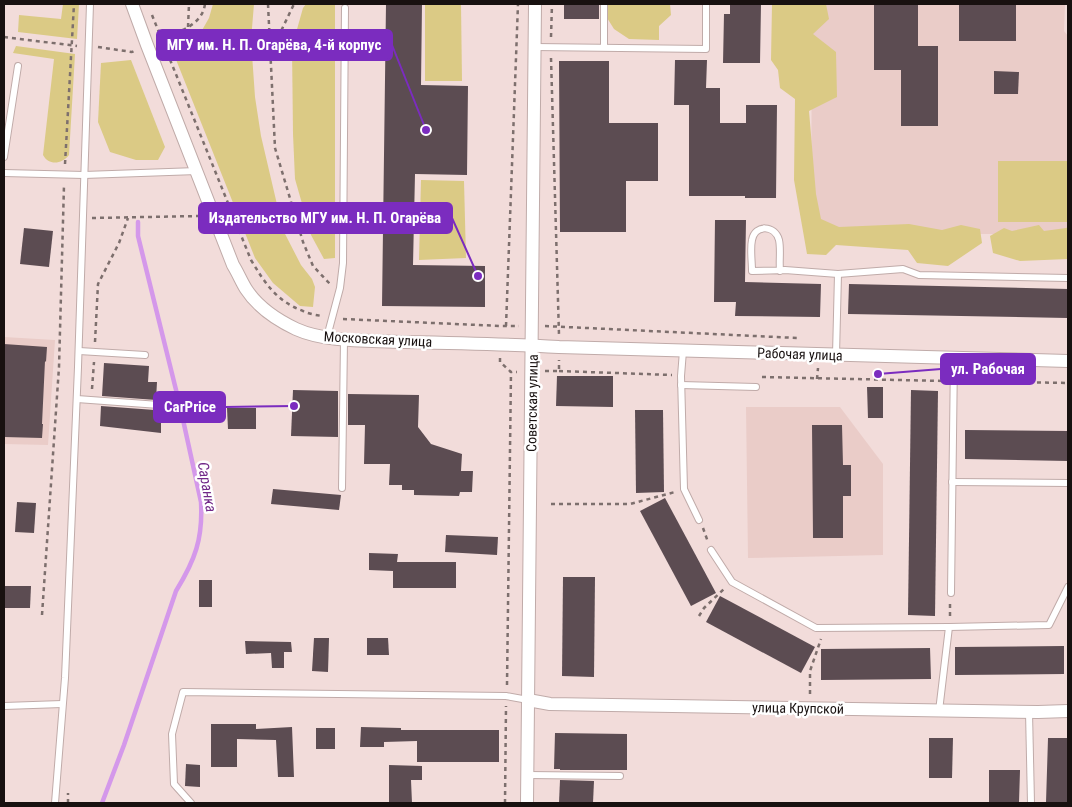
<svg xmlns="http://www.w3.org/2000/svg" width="1072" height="807" font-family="'Roboto Condensed',sans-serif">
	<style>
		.built { fill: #eaccc8 }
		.green { fill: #dbca85 }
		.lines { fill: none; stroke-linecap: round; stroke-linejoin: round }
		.stream { stroke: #d498ea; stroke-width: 4.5 }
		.building { fill: #5c4c52 }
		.lane-casing { stroke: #c0aba9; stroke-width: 8 }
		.street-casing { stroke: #c0aba9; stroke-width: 14 }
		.path { stroke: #7d6f6d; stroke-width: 2.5; stroke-dasharray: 4 4; stroke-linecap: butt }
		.lane { stroke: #fff; stroke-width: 6 }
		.street { stroke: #fff; stroke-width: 12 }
		.labels { text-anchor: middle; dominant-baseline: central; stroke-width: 5; stroke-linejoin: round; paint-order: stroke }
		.street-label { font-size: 14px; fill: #181110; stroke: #fff }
		.water-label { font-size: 15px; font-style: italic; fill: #722a89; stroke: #fff }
		.leader { fill: none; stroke: #7b2cbf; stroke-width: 2 }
		.callout-dot { fill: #7b2cbf; stroke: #fff; stroke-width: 2 }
		.callout { fill: #7b2cbf; stroke: #7b2cbf; stroke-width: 2 }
		.callout-label { font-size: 15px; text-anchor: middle; font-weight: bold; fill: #fff }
	</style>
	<rect width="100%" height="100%" fill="#f2dcda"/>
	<g class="built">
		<polygon points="812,4 1065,4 1064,31 1068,36 1068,234 811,234"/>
		<polygon points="4,337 55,340 48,445 4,444"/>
		<polygon points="746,407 840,407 883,464 883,555 748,558"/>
	</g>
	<g class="green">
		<polygon points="63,4 79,4 77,39 18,32 19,15 61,19"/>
		<polygon points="213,4 254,4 251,40 255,97 261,136 283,230 301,265 312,279 315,287 313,307 300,306 273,283 255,258 171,47 179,45 201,32 209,18"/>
		<polygon points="306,4 335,4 335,258 324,259 311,235 295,179 293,134 292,47 303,8"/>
		<polygon points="425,4 461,4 462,81 425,81"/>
		<polygon points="604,4 670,4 671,15 659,26 659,40 629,39 614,29 604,13"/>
		<polygon points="772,4 826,4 829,19 813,34 836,52 837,97 809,111 816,194 821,219 839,227 909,224 942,230 961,225 980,229 982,243 948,266 917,263 908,250 836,245 826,255 807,254 794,180 795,99 780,88 778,70 771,60"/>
		<path d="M16,46L75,54L69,155C62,164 49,166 43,155L54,59L13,53Z"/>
		<polygon points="131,60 165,147 158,160 136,160 110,152 98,122 101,63"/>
		<rect x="998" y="161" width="70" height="61"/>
		<polygon points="421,180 464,181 466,258 419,260"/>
		<polygon points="1039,225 1044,231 1066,228 1068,227 1068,259 1020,261 993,253 990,236 1004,228 1012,231"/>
	</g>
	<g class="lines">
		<path class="stream" d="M102,803L124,745L176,591C195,560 203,539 201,502L180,406L138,236V222"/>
	</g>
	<g class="building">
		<polygon points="386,4 422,4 421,85 468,86 467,175 415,174 413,265 485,266 485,307 382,306"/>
		<rect x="564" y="4" width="35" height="15"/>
		<polygon points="730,4 761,4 760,63 723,63 724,14 730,14"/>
		<polygon points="874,4 918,4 918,46 938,46 938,126 901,126 901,70 874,70"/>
		<rect x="959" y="4" width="57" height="37"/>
		<polygon points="675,60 707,60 706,88 720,88 720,123 746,123 746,105 777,105 776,198 745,198 745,196 689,196 689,105 674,105"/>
		<polygon points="559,61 609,61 609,123 658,123 658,181 626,181 626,232 560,232"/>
		<polygon points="994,71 1019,72 1018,94 994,94"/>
		<polygon points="715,220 746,220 745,282 821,284 820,317 735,316 736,302 714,302"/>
		<polygon points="24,228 53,231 49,267 20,264"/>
		<polygon points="849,284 1068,289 1067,318 848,314"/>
		<polygon points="4,344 47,347 46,362 45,361 42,424 43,424 42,438 4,437"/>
		<polygon points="104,363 149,366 148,382 157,382 156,400 102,396"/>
		<polygon points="557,376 613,376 613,407 556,406"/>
		<polygon points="867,387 883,387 883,418 868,418"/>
		<polygon points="293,390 338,391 338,437 291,436"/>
		<polygon points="911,390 938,391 935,616 908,615"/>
		<polygon points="348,394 419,395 418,427 431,444 462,454 461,471 473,471 472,492 460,492 459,496 414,495 414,490 402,490 402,485 389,485 390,464 364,464 365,425 348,425"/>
		<polygon points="101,406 155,410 155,414 161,415 161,433 100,426"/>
		<polygon points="227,408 256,408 256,429 228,429"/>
		<polygon points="635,410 663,410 664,492 636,493"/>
		<polygon points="812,425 842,425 843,465 851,465 851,496 843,496 843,538 813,538"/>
		<polygon points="965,430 1068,431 1068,461 965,459"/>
		<polygon points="273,489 341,495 339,510 271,504"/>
		<polygon points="665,498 716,593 691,606 640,511"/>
		<polygon points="17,502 36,503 34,533 15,532"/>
		<polygon points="446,535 498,537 497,555 445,552"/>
		<polygon points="369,553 398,554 397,562 456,562 456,588 393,588 393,571 369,570"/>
		<polygon points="563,577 595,577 594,677 562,676"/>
		<rect x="199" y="580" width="13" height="27"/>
		<polygon points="4,586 31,586 30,608 4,608"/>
		<polygon points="720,596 815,647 801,673 706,622"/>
		<polygon points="314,638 329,638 328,672 312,671"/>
		<polygon points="367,638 388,638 389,655 367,655"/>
		<polygon points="245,641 291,642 292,652 284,652 284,668 272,668 271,653 246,654"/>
		<polygon points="1064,646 1064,674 955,675 955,647"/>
		<polygon points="930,648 931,679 821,680 821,649"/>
		<polygon points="211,724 256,724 256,729 292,727 294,777 278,777 276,740 237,739 237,767 211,767"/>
		<polygon points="361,727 401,728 401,730 499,730 499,762 417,762 417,741 384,742 384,747 360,747"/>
		<rect x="316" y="728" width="19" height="21"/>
		<polygon points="555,733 627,734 627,770 560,770 560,769 554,769"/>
		<polygon points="929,738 953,738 952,778 929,778"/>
		<polygon points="1048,738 1068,738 1068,803 1046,803"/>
		<polygon points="186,764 200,765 200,787 185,786"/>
		<polygon points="389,765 422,766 422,780 411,780 412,803 389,803"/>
		<polygon points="989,770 1020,770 1019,803 989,803"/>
		<polygon points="560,780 594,781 593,803 559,803"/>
	</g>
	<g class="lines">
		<g class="lane-casing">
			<g id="lane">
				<polyline points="535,47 706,49 706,4"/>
				<polyline points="604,47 604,4"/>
				<polyline points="4,157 18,66"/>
				<polyline points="4,173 84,175 197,171"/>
				<path d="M780,271C779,261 781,249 779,240C775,225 755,224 752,240C750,249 752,261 752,271L785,270L838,274L903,269L919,275L1068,278"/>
				<polyline points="327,337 340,288 343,263 345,8"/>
				<polyline points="79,351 145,355"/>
				<polyline points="683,351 681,376 684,489 699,520"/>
				<polyline points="836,355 838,274"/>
				<polyline points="681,385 756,387"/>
				<polyline points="77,399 159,405"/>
				<polyline points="952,482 1068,483"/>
				<polyline points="342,488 344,340"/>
				<polyline points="711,550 732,582 816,628 949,627"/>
				<polyline points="951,593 954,358"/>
				<polyline points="4,706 62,704"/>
				<polyline points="939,711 949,627 1049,625 1068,587"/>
				<polyline points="1029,712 1031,803"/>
				<polyline points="528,775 620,776"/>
				<polyline points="55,803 65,678 78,367 90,4"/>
				<polyline points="191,803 174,784 172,734 183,692 506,696 528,700"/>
			</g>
		</g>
		<g class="street-casing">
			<g id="street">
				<path d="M132,4L147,45L233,265C238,273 241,281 246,289C257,306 277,320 296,329C327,343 370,340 404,342C456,343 508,344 559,347L1068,361"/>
				<polyline points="528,700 550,704 1038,712 1068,711"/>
				<polyline points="527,803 535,4"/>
			</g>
		</g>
		<g class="path">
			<polyline points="268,4 275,148 303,242 313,266 330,284"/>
			<path d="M152,15L251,260C265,283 276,301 303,311C309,314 316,315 322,316"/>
			<polyline points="188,27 189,4"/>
			<polyline points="4,37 77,46"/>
			<polyline points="551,37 552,4"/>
			<path d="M160,39C178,32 202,26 205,4"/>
			<polyline points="98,47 132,52 134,51"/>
			<polyline points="271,52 294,4"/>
			<polyline points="551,58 559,335"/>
			<polyline points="65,164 74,4"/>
			<polyline points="92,218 199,216"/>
			<polyline points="343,319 501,326 519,326"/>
			<polyline points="506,326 518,4"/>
			<polyline points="545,326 797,338"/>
			<polyline points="95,342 98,284 119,243 128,218"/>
			<polyline points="500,358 500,362 511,372 517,372"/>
			<polyline points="545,371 559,371 559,360"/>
			<polyline points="559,371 672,375"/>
			<polyline points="762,377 944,381"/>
			<polyline points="817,379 818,368"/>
			<polyline points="965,381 1068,383"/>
			<polyline points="92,389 94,362"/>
			<polyline points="551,504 630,504 675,492"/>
			<polyline points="703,528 708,542"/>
			<polyline points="42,615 59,367 64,185"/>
			<polyline points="699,616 704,608 724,589"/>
			<polyline points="950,616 950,602"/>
			<polyline points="507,685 511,372"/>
			<polyline points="810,694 810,671 821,639"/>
			<polyline points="68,803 68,793"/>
			<polyline points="505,803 506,706"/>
		</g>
		<use href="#lane" class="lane"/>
		<use href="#street" class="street"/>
	</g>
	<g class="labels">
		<g class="street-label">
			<text transform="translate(378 339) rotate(3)">Московская улица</text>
			<text transform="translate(800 354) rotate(2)">Рабочая улица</text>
			<text transform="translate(532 403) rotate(-89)">Советская улица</text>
			<text transform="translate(798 708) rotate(1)">улица Крупской</text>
		</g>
		<g class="water-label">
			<text transform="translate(207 487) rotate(80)">Саранка</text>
		</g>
	</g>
	<path class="leader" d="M426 130L392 45M478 276L452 218M878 374L941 369M294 406L225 407"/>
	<g class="callout-dot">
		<circle cx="426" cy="130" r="5"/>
		<circle cx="478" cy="276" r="5"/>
		<circle cx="878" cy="374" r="5"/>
		<circle cx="294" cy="406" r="5"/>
	</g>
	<g class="callout">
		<rect x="157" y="30" width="235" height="30" rx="5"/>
		<rect x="199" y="203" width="253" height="30" rx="5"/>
		<rect x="941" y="354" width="94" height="30" rx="5"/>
		<rect x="154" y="392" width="71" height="30" rx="5"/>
	</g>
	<g class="callout-label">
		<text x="274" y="50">МГУ им. Н. П. Огарёва, 4-й корпус</text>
		<text x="325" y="223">Издательство МГУ им. Н. П. Огарёва</text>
		<text x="988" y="374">ул. Рабочая</text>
		<text x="190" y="412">CarPrice</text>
	</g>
	<rect width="1072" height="807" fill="none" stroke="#181110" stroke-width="10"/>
</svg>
